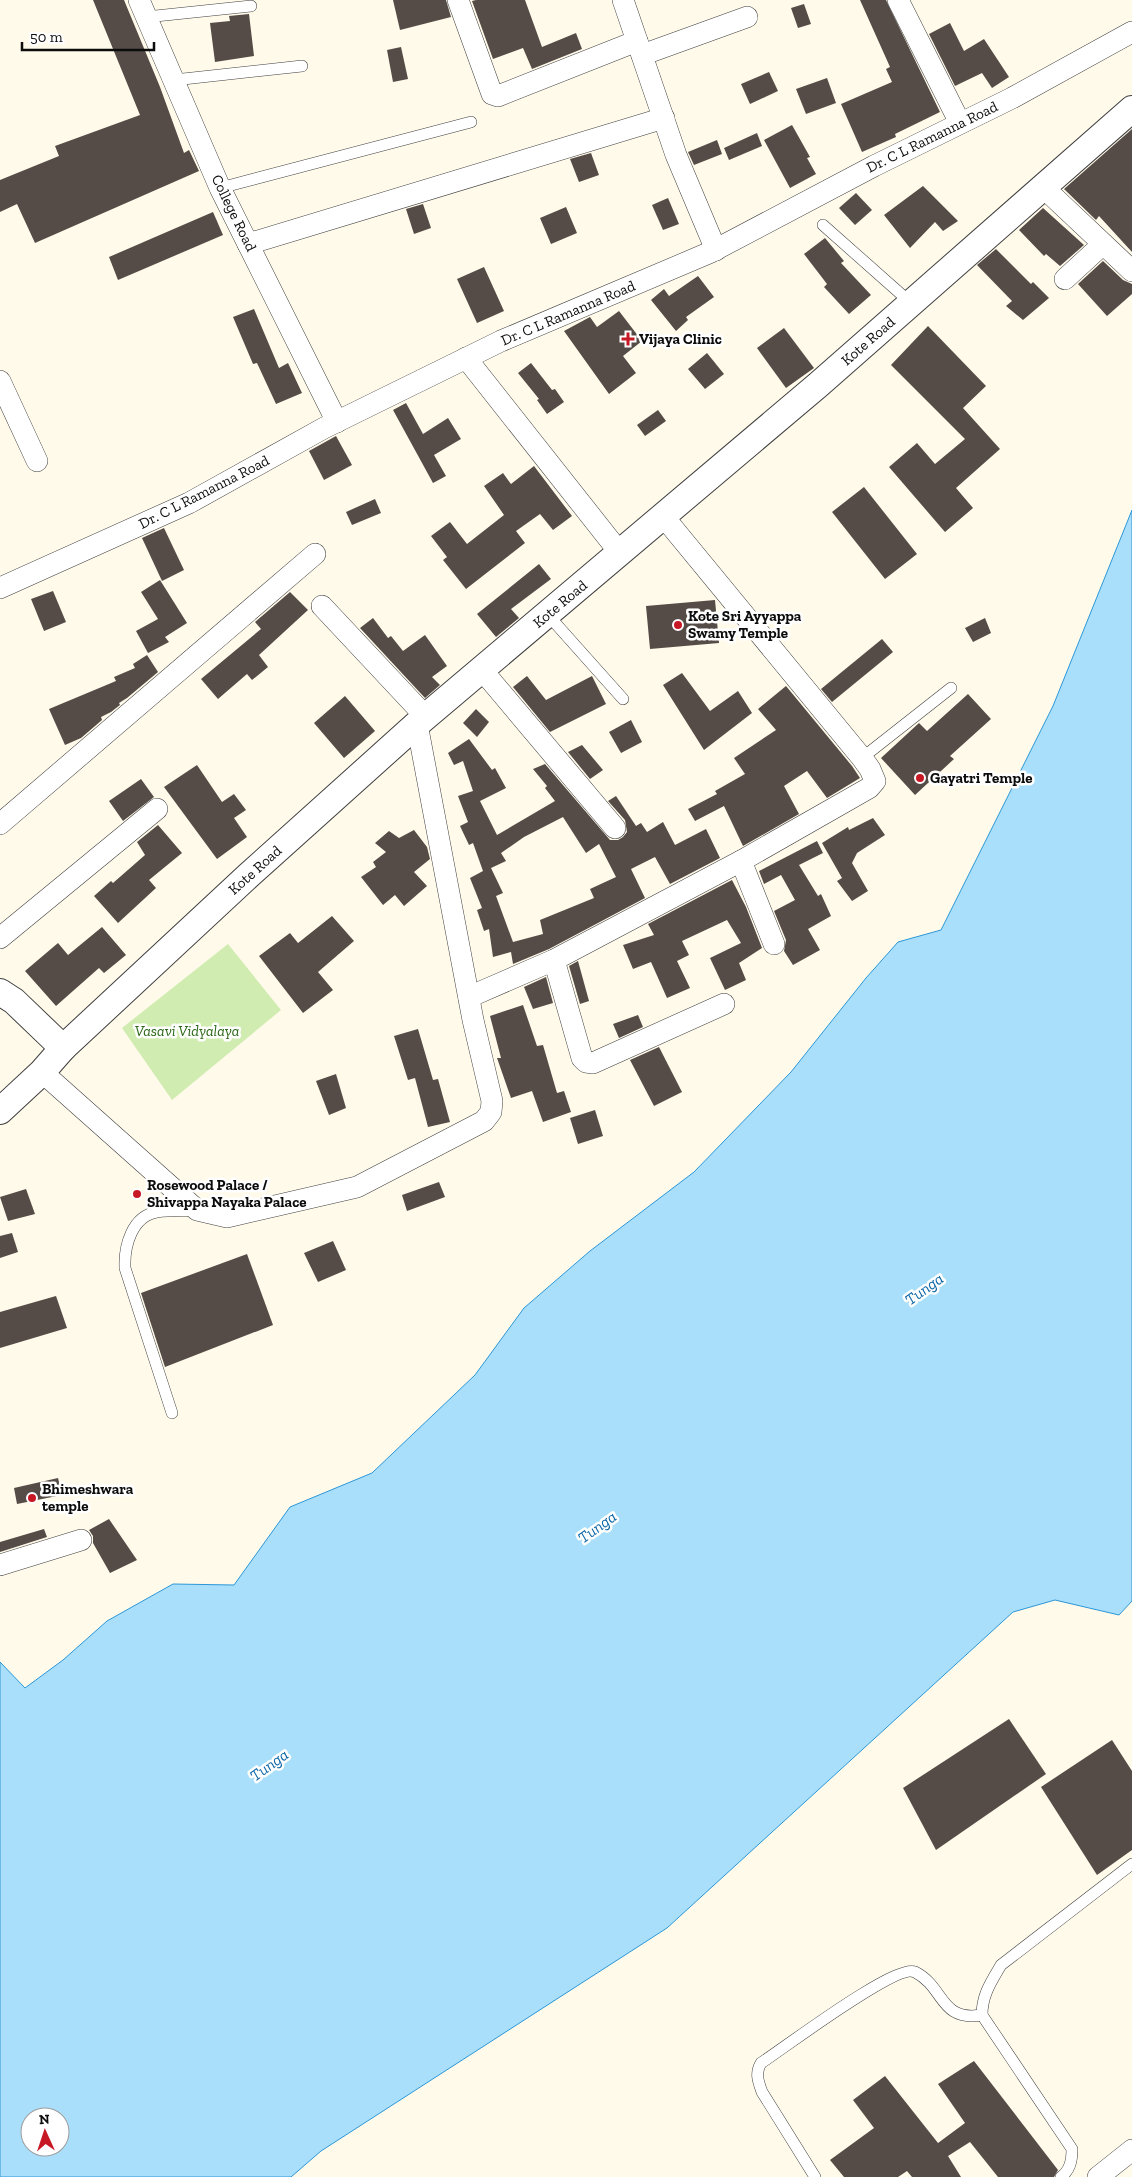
<svg xmlns="http://www.w3.org/2000/svg" width="1132" height="2177" font-family="'Zilla Slab',serif">
	<style>
		.green { fill: #d1ecb1 }
		.water { fill: #aadffb; stroke: #2b97d8; fill-rule: evenodd }
		.building { fill: #554c47; fill-rule: evenodd }
		.lines { fill: none; stroke-linecap: round; stroke-linejoin: round }
		.service-casing { stroke: #3f3f3f; stroke-width: 12 }
		.minor-casing { stroke: #3f3f3f; stroke-width: 22 }
		.tertiary-casing { stroke: #3f3f3f; stroke-width: 28 }
		.service { stroke: #fff; stroke-width: 11 }
		.minor { stroke: #fff; stroke-width: 21 }
		.tertiary { stroke: #fff; stroke-width: 26 }
		.poi-dot { fill: #c71925; stroke: #fff; stroke-width: 2 }
		.labels { text-anchor: middle; dominant-baseline: central; stroke-width: 5; stroke-linejoin: round; paint-order: stroke }
		.street-label { font-size: 15px; fill: #0c0c0c; stroke: #fff }
		.poi-label { font-size: 15px; font-weight: bold; fill: #0c0c0c; stroke: #fff; text-anchor: start }
		.park-label { font-size: 15px; font-style: italic; fill: #2a6817; stroke: #fff }
		.water-label { font-size: 16px; font-style: italic; fill: #0b66a7; stroke: #fff }
	</style>
	<rect width="100%" height="100%" fill="#fffaea"/>
	<polygon class="green" points="228,944 281,1010 172,1100 122,1028"/>
	<path class="water" d="M1132,510V1601L1119,1615L1055,1600L1013,1612L667,1928L321,2151L291,2177H0V1662L25,1688L63,1660L107,1621L173,1584L234,1585L290,1507L372,1473L475,1375L524,1308L590,1251L694,1172L791,1072L866,978L898,942L941,930L1053,706ZM30,2117H60V2147H30Z"/>
	<g class="building">
		<polygon points="93,0 124,0 160,87 184,153 189,150 199,171 35,243 17,204 0,212 0,180 59,156 55,146 140,115"/>
		<polygon points="393,0 446,0 451,17 400,30"/>
		<polygon points="476,0 525,0 542,47 576,33 582,49 532,69 523,48 493,59 472,1"/>
		<polygon points="860,0 886,0 940,112 895,134 896,137 862,152 841,104 892,82 886,69 890,67"/>
		<polygon points="804,4 811,24 798,28 791,8"/>
		<polygon points="249,14 254,56 215,62 210,23 230,21 229,16"/>
		<polygon points="950,23 964,51 984,39 1009,77 992,88 982,73 955,86 929,34"/>
		<polygon points="401,47 408,79 393,82 387,50"/>
		<polygon points="769,72 778,91 750,104 741,84"/>
		<polygon points="827,78 836,103 806,114 796,89"/>
		<polygon points="792,125 810,157 807,158 816,174 790,188 764,140"/>
		<polygon points="1132,129 1132,252 1099,216 1096,220 1064,189"/>
		<polygon points="757,133 762,146 729,160 724,148"/>
		<polygon points="717,140 722,154 694,165 688,152"/>
		<polygon points="591,153 599,175 579,182 570,159"/>
		<polygon points="923,186 958,221 943,231 935,222 910,248 884,215"/>
		<polygon points="856,193 872,210 855,225 839,208"/>
		<polygon points="668,198 679,224 663,230 652,205"/>
		<polygon points="423,204 431,228 414,234 406,209"/>
		<polygon points="566,207 577,233 551,244 540,218"/>
		<polygon points="1043,208 1084,245 1060,266 1046,254 1044,256 1019,230"/>
		<polygon points="213,212 223,235 118,280 109,257"/>
		<polygon points="825,238 844,261 841,263 871,295 849,314 824,287 827,284 804,254"/>
		<polygon points="996,249 1031,284 1033,282 1049,298 1023,320 1006,306 1012,301 977,265"/>
		<polygon points="1103,261 1123,280 1132,284 1132,294 1107,316 1078,284"/>
		<polygon points="484,267 504,311 477,323 457,279"/>
		<polygon points="698,276 714,297 686,317 688,320 676,331 651,300 664,289 669,296"/>
		<polygon points="254,309 279,368 288,363 302,393 276,404 257,363 253,364 233,317"/>
		<polygon points="619,311 642,341 623,356 636,373 609,394 564,331 590,317 597,327"/>
		<polygon points="928,326 986,386 963,408 1000,449 956,488 973,508 945,532 889,467 917,443 935,464 965,439 891,365"/>
		<polygon points="784,328 814,368 786,388 757,348"/>
		<polygon points="707,353 724,374 705,389 688,369"/>
		<polygon points="531,363 552,390 555,389 564,402 547,414 537,400 539,399 518,373"/>
		<polygon points="406,403 423,434 448,418 461,439 434,455 446,476 433,483 393,410"/>
		<polygon points="658,410 666,421 645,436 637,425"/>
		<polygon points="336,436 352,465 324,480 309,451"/>
		<polygon points="534,466 572,516 553,530 540,514 516,531 525,543 466,589 443,560 447,557 431,536 450,522 467,544 504,515 484,486 503,473 511,484"/>
		<polygon points="864,487 917,554 885,579 832,512"/>
		<polygon points="375,499 381,513 352,525 346,512"/>
		<polygon points="164,528 184,570 162,581 142,538"/>
		<polygon points="539,564 551,579 511,609 519,618 496,637 477,614"/>
		<polygon points="160,580 187,623 165,637 169,642 148,653 136,631 158,619 141,592"/>
		<polygon points="53,591 66,622 44,631 31,599"/>
		<polygon points="290,592 308,610 259,655 268,667 252,680 247,674 218,699 201,679 261,629 255,622"/>
		<polygon points="715,600 719,643 650,649 646,606"/>
		<polygon points="373,618 388,638 391,636 403,651 425,635 447,666 432,677 440,685 425,698 360,628"/>
		<polygon points="985,618 991,633 973,642 965,628"/>
		<polygon points="882,639 893,652 832,702 821,689"/>
		<polygon points="147,655 158,672 127,698 119,703 120,705 111,712 101,717 102,720 81,738 65,745 49,709 116,681 114,677 135,668 133,664"/>
		<polygon points="682,673 710,711 738,691 752,713 704,750 663,685"/>
		<polygon points="527,676 546,700 592,676 606,704 550,732 513,687"/>
		<polygon points="786,686 852,766 860,778 827,798 807,771 784,786 799,814 743,846 724,806 695,821 688,809 717,794 715,791 745,774 734,758 776,730 758,709"/>
		<polygon points="968,694 991,719 950,756 954,759 915,795 881,758 919,723 927,731"/>
		<polygon points="345,696 375,731 344,758 314,723"/>
		<polygon points="476,709 489,722 477,737 463,723"/>
		<polygon points="631,720 642,742 621,753 609,732"/>
		<path d="M469,739L492,770L495,768L506,788L480,801L497,835L555,801L545,788L547,786L533,769L545,764L610,840H618L623,837L627,832L625,820L608,801L616,796L636,826L641,823L647,832L663,822L675,845L706,829L720,858L670,884L655,857L631,869L645,898L549,949L513,964L511,952L493,957L489,929L484,931L477,910L482,908L470,878L483,871L473,843L469,845L460,826L468,822L458,796L473,791L463,761L454,765L448,753ZM563,817L586,853L599,844L616,877L590,889L594,898L540,920L543,934L513,942L496,896L503,893L491,868L506,861L501,853L524,837Z"/>
		<polygon points="582,745 603,770 590,779 568,752"/>
		<polygon points="197,765 222,802 234,794 246,810 234,818 247,837 217,859 164,787"/>
		<polygon points="141,779 154,797 123,821 109,801"/>
		<polygon points="873,818 885,835 857,853 852,863 868,891 852,901 837,881 842,878 822,843 848,827 849,830"/>
		<polygon points="158,825 182,853 149,880 156,888 118,923 94,896 111,881 113,883 145,855 137,842"/>
		<polygon points="414,830 427,847 430,859 414,872 427,886 404,906 395,895 383,905 361,877 376,867 373,862 386,852 375,843 389,831 399,838"/>
		<polygon points="817,841 823,853 799,865 818,896 821,894 831,916 808,929 820,950 793,965 784,951 786,940 774,911 795,900 781,875 764,884 759,871"/>
		<polygon points="732,880 746,907 762,948 739,963 746,980 725,990 710,958 741,943 727,920 682,941 689,955 677,961 690,988 667,998 651,962 633,969 623,945 654,935 648,924"/>
		<polygon points="332,916 354,941 318,972 333,990 303,1013 259,956 290,933 298,943"/>
		<polygon points="102,927 126,955 104,973 99,968 56,1006 25,971 58,943 68,955"/>
		<polygon points="578,961 589,1001 580,1004 569,966"/>
		<polygon points="546,977 553,1003 533,1009 524,987"/>
		<polygon points="523,1005 537,1046 543,1045 557,1093 564,1091 571,1112 543,1122 532,1091 511,1098 497,1058 501,1058 490,1016"/>
		<polygon points="638,1015 643,1027 619,1038 613,1024"/>
		<polygon points="418,1029 433,1080 438,1079 450,1122 428,1127 415,1078 408,1080 394,1036"/>
		<polygon points="659,1047 682,1092 654,1106 630,1060"/>
		<polygon points="336,1074 346,1108 329,1115 316,1081"/>
		<polygon points="595,1110 603,1136 578,1144 570,1118"/>
		<polygon points="439,1182 445,1197 407,1211 402,1195"/>
		<polygon points="26,1189 35,1214 8,1221 0,1197"/>
		<polygon points="12,1233 18,1252 0,1258 0,1236"/>
		<polygon points="333,1241 346,1270 318,1282 304,1253"/>
		<polygon points="247,1254 273,1325 165,1367 141,1293"/>
		<polygon points="56,1296 67,1328 0,1348 0,1312"/>
		<polygon points="58,1478 62,1495 17,1504 14,1488"/>
		<polygon points="109,1519 137,1560 110,1573 93,1543 93,1536 89,1530"/>
		<polygon points="44,1529 47,1537 0,1552 0,1542"/>
		<polygon points="1009,1719 1046,1774 936,1850 903,1788"/>
		<polygon points="1112,1740 1132,1771 1132,1850 1097,1875 1041,1787"/>
		<polygon points="974,2061 1058,2170 1054,2177 998,2177 970,2142 948,2156 961,2177 912,2177 907,2171 898,2177 844,2177 830,2160 874,2128 853,2100 885,2076 938,2143 965,2123 938,2084"/>
	</g>
	<g class="lines">
		<g class="service-casing">
			<g id="service">
				<polyline points="146,17 251,6"/>
				<polyline points="174,80 302,66"/>
				<polyline points="220,188 471,122"/>
				<polyline points="823,225 911,303"/>
				<polyline points="548,615 623,699"/>
				<polyline points="862,758 951,688"/>
				<path d="M172,1413L125,1268C124,1246 132,1216 157,1212C170,1210 184,1211 197,1210"/>
				<path d="M815,2177L762,2092C758,2081 755,2073 761,2063C783,2049 896,1963 915,1972C945,1987 939,2022 982,2015"/>
				<path d="M1061,2177C1070,2170 1072,2161 1072,2149L982,2015C982,1995 991,1982 1001,1965L1132,1864"/>
			</g>
		</g>
		<g class="minor-casing">
			<g id="minor">
				<polyline points="139,0 220,188 337,422"/>
				<polyline points="458,0 492,94 498,96 637,41"/>
				<polyline points="623,0 676,155 716,250"/>
				<polyline points="898,0 960,123"/>
				<polyline points="642,55 747,17"/>
				<polyline points="1043,187 1132,271"/>
				<polyline points="248,244 664,118"/>
				<polyline points="1065,279 1103,244"/>
				<polyline points="466,358 620,553"/>
				<polyline points="0,381 37,461"/>
				<polyline points="0,588 189,503 324,428 501,341 711,252 874,166 1012,98 1132,32"/>
				<polyline points="322,606 426,717"/>
				<polyline points="482,670 615,828"/>
				<polyline points="0,824 315,554"/>
				<polyline points="741,861 774,944"/>
				<polyline points="0,938 157,809"/>
				<polyline points="554,960 582,1058 586,1062 593,1063 724,1004"/>
				<polyline points="469,997 554,960 741,861 869,788 875,781 870,769 862,758 663,516"/>
				<polyline points="42,1072 197,1210 227,1217 357,1187 484,1121 491,1112 492,1101 473,1020 417,724"/>
				<polyline points="0,1565 81,1540"/>
				<polyline points="1098,2177 1132,2150"/>
			</g>
		</g>
		<g class="tertiary-casing">
			<g id="tertiary">
				<polyline points="0,992 14,1001 63,1048"/>
				<polyline points="0,1111 42,1072 63,1048 249,875 417,724 818,385 1132,109"/>
			</g>
		</g>
		<use href="#service" class="service"/>
		<use href="#minor" class="minor"/>
		<use href="#tertiary" class="tertiary"/>
	</g>
	<g class="poi-dot">
		<path d="M625.5 331.5h5v5h5v5h-5v5h-5v-5h-5v-5h5z"/>
		<circle cx="678" cy="625" r="5"/>
		<circle cx="920" cy="778" r="5"/>
		<circle cx="137" cy="1194" r="5"/>
		<circle cx="32" cy="1498" r="5"/>
	</g>
	<g class="labels">
		<g class="street-label">
			<text transform="translate(932 137) rotate(-26)">Dr. C L Ramanna Road</text>
			<text transform="translate(234 213) rotate(64)">College Road</text>
			<text transform="translate(568 313) rotate(-23)">Dr. C L Ramanna Road</text>
			<text transform="translate(868 341) rotate(-41)">Kote Road</text>
			<text transform="translate(204 492) rotate(-27)">Dr. C L Ramanna Road</text>
			<text transform="translate(560 604) rotate(-40)">Kote Road</text>
			<text transform="translate(255 870) rotate(-42)">Kote Road</text>
		</g>
		<g class="poi-label">
			<text x="639" y="339">Vijaya Clinic</text>
			<text x="688" y="616">Kote Sri Ayyappa<tspan x="688" dy="17">Swamy Temple</tspan></text>
			<text x="930" y="778">Gayatri Temple</text>
			<text x="147" y="1185">Rosewood Palace /<tspan x="147" dy="17">Shivappa Nayaka Palace</tspan></text>
			<text x="42" y="1489">Bhimeshwara<tspan x="42" dy="17">temple</tspan></text>
		</g>
		<g class="park-label">
			<text x="187" y="1031">Vasavi Vidyalaya</text>
		</g>
		<g class="water-label">
			<text transform="translate(924 1289) rotate(-36)">Tunga</text>
			<text transform="translate(597 1527) rotate(-36)">Tunga</text>
			<text transform="translate(269 1765) rotate(-36)">Tunga</text>
		</g>
	</g>
	<g transform="translate(45 2132) rotate(357)"><circle r="24" fill="#ffffff" stroke="#9e9e9e"/>
	<path d="M0-4L9 19L0 12L-9 19Z" fill="#c71925"/>
	<text y="-8" font-size="14" font-weight="bold" text-anchor="middle" fill="#0c0c0c">N</text>
	</g>
	<path d="M22 42v8h132v-8" fill="none" stroke="#0c0c0c" stroke-width="2.5"/>
	<text x="30" y="42" font-size="15" fill="#0c0c0c" stroke="#ffffff" stroke-width="4" paint-order="stroke">50 m</text>
</svg>
